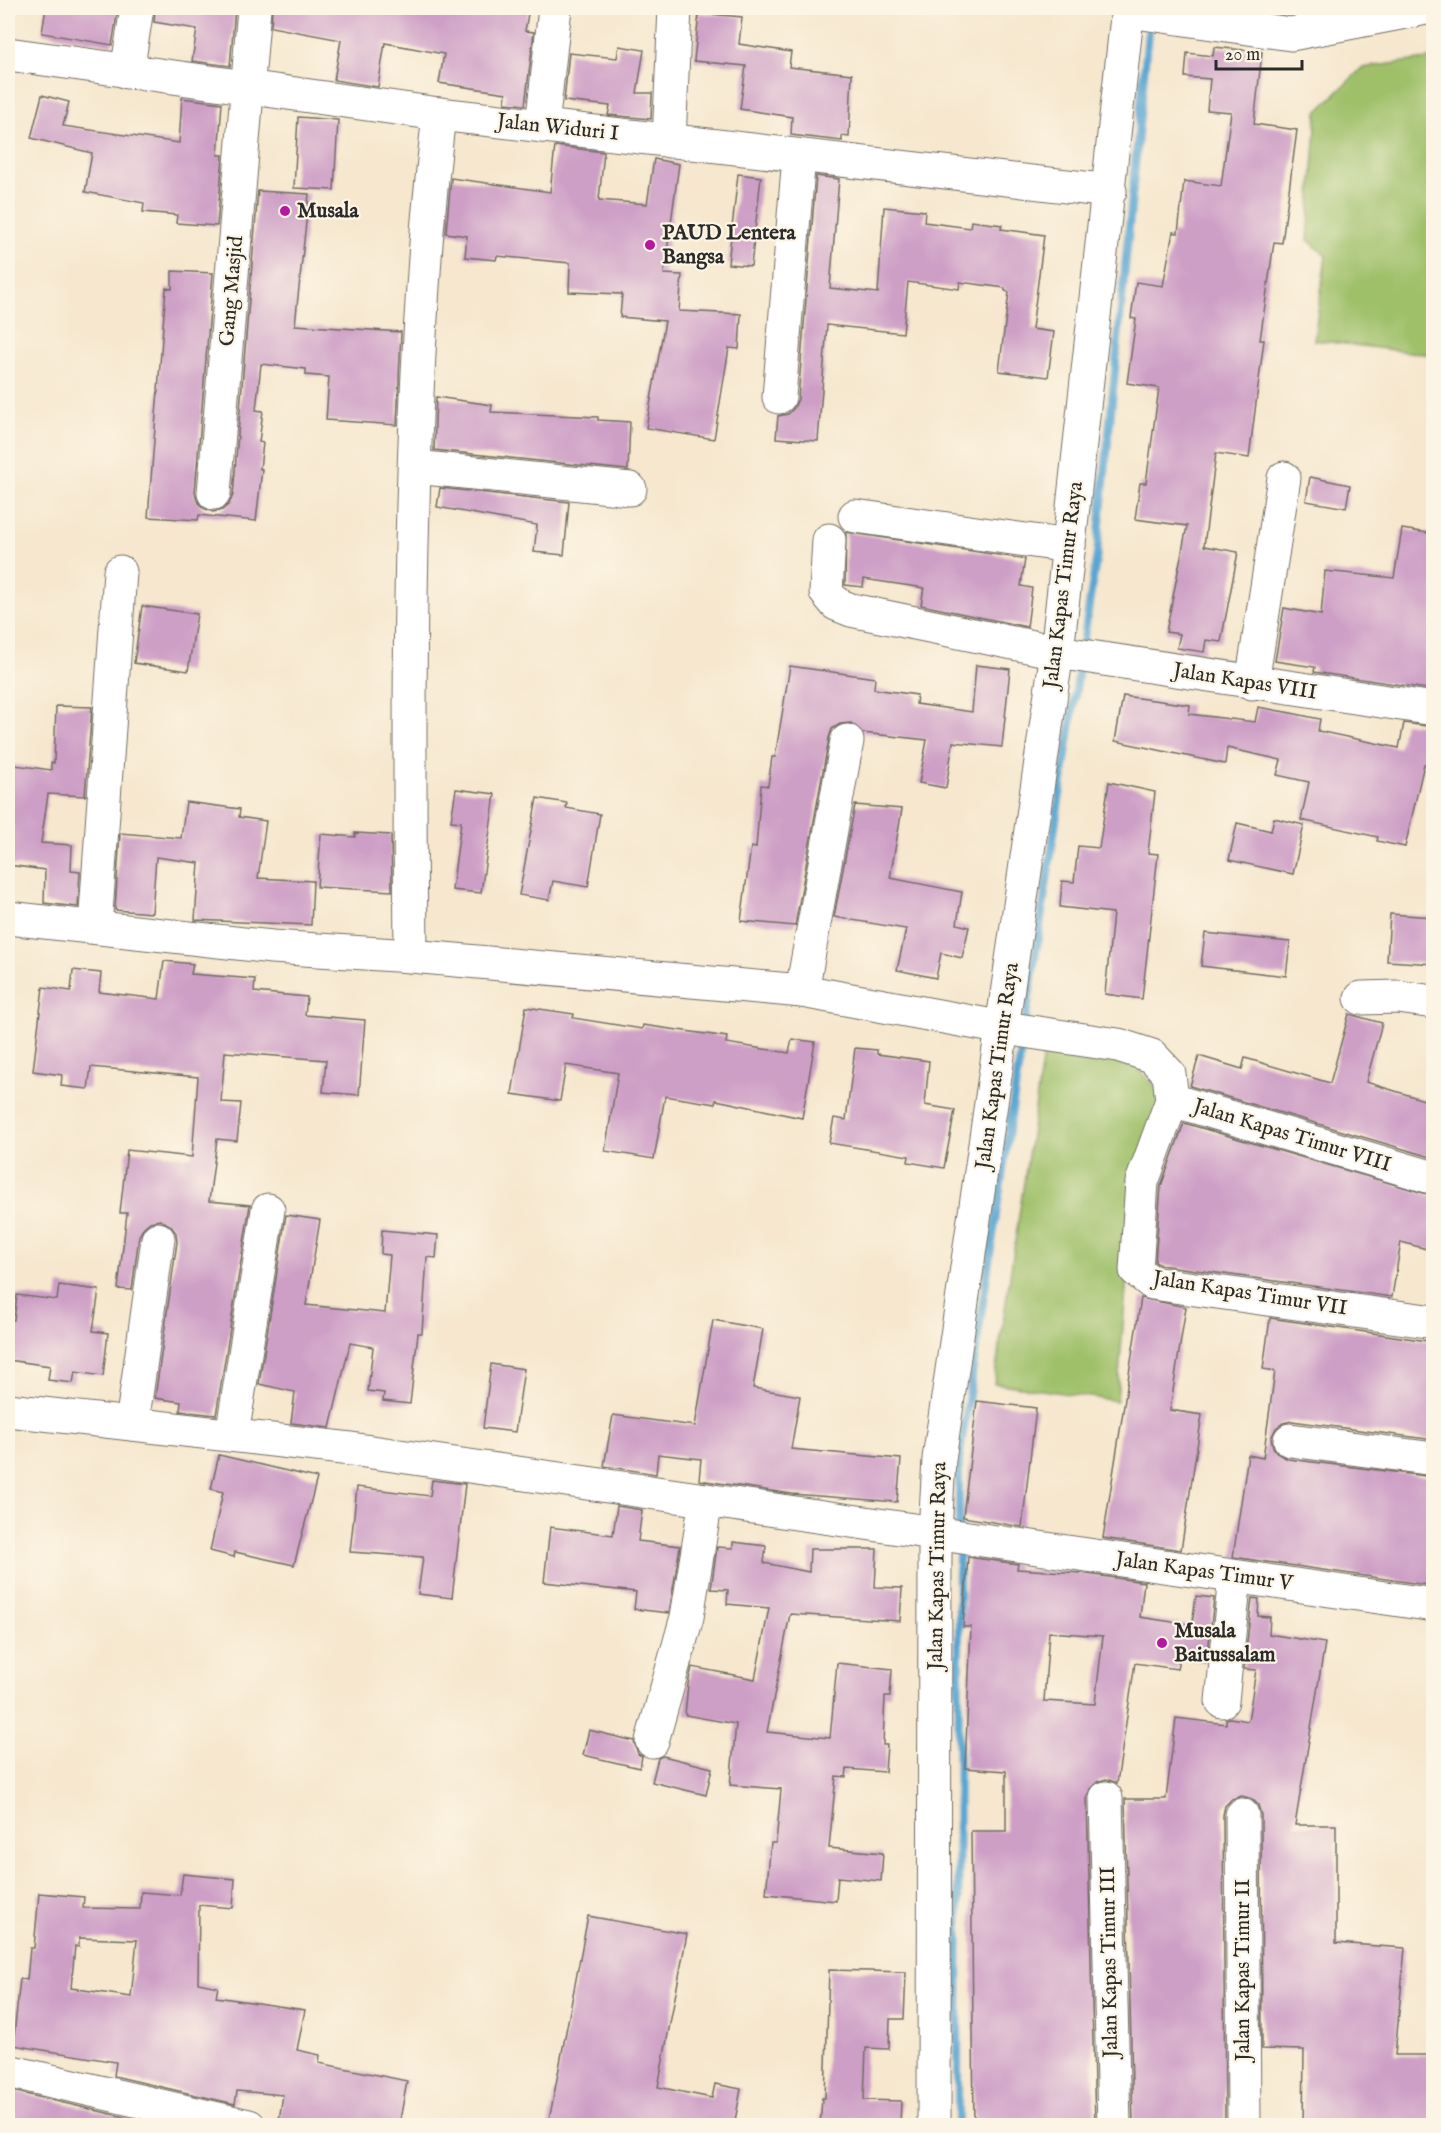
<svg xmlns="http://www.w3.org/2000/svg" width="1441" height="2133" font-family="'IM FELL English',serif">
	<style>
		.green { fill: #9fc069; stroke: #65764a; stroke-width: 1.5 }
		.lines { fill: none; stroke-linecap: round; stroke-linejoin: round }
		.stream { stroke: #59a6d2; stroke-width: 8 }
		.building { fill: #cd9ec6; fill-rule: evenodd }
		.minor-casing { stroke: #726d64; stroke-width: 35 }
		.minor { stroke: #fff; stroke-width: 33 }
		.poi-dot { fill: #b5179e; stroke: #fcf5e5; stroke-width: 2 }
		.labels { text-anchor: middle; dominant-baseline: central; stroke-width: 4.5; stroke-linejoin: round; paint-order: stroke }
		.street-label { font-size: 21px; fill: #2b2b2b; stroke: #fcf5e5 }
		.poi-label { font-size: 21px; font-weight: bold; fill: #2b2b2b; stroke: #fcf5e5; text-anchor: start }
	</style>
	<rect width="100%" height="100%" fill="#fcf5e5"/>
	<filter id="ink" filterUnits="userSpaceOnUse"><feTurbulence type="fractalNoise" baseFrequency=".0167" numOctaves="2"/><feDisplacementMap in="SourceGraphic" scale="12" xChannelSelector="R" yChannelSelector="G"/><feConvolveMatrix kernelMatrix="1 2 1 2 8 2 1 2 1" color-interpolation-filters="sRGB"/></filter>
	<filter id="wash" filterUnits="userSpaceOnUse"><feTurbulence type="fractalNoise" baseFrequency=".008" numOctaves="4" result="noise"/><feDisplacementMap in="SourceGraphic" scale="24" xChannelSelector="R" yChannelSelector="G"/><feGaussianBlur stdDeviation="1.35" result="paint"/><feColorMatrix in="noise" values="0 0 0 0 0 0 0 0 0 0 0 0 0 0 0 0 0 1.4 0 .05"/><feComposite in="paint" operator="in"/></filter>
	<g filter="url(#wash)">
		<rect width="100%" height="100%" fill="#f6e7ce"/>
		<g class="green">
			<polygon points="1433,58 1433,355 1314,340 1326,256 1308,240 1317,112 1362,68"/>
			<polygon points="1044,1048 1135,1064 1163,1096 1135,1175 1117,1401 994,1383"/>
		</g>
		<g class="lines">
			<g class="stream">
				<polyline points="1082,650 1097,554 1148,33"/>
				<polyline points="1025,1024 1080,663"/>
				<polyline points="959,1529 959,1460 1023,1037"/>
				<polyline points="958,2126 959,1542"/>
			</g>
		</g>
		<g id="blocks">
			<g class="building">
				<polygon points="46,8 118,8 112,45 42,33"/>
				<polygon points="155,8 235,8 230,66 192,61 197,29 154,22"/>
				<polygon points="272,8 529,8 525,31 534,32 525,105 505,103 506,93 439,83 444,54 385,43 378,87 334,80 341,40 271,27"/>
				<polygon points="699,13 742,17 739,44 791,52 789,67 852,74 849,137 842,136 842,141 791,135 792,117 740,109 746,66 694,61"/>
				<polygon points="619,46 644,50 637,93 652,93 651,119 608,115 610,106 564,101 569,53 617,58"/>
				<polygon points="1214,47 1262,52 1254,124 1297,130 1282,243 1274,242 1260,340 1264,340 1249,458 1216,453 1204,546 1238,552 1221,642 1206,640 1204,652 1177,648 1180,634 1166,632 1187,526 1135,519 1140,483 1146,483 1159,388 1127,383 1136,319 1131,318 1136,282 1163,286 1173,232 1178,233 1184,181 1221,186 1231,112 1207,110 1210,79 1185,77 1187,53 1213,56"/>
				<polygon points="42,95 69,102 63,126 179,143 182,98 222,103 218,155 223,155 217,226 176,223 177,215 143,212 144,203 85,192 92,153 31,138"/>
				<polygon points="298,117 338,120 334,190 294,188"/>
				<polygon points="555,146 604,152 599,200 647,204 654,159 679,164 664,274 682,275 679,311 741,314 739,349 729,348 714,439 646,428 665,321 620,317 622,294 569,292 570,263 497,256 496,260 465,257 467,236 446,233 451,178 550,192"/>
				<polygon points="738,174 761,177 751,266 728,264"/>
				<polygon points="816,176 839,179 830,288 878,293 884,207 925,211 924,222 970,228 971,221 1002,225 1001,229 1044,235 1032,329 1054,332 1048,377 999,371 1009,292 1005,291 1005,288 960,282 959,289 908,282 903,333 827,325 818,441 776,438 778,416 788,414 794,408 798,399"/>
				<polygon points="258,191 309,194 295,325 401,332 397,425 326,420 329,377 306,375 306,369 261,364 256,410 263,411 259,442 263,443 260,469 262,469 256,521 199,515 198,520 148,517 166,288 172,289 172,271 213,273 195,492 197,500 203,508 213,512 222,510 229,504 233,495"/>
				<polygon points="436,397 492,405 491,412 598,417 598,420 630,422 628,470 434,450"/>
				<polygon points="1310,477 1350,485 1346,508 1306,501"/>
				<polygon points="440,488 569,502 564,555 534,552 537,525 437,507"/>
				<polygon points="1402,529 1434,534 1434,690 1314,672 1315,667 1275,661 1284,608 1321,615 1325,571 1394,578"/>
				<polygon points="846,532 1025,559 1021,586 1032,588 1027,627 921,605 924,588 864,579 863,587 845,585"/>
				<polygon points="142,606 197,614 188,671 134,663"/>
				<polygon points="976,665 1010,669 1002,747 953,742 946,788 919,783 927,740 863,733 851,723 840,724 832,729 829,738 795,926 741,921 751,847 756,848 761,785 768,786 772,757 775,757 790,666 875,678 874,689 917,695 916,704 972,712"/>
				<polygon points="1123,696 1190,705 1189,714 1255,722 1258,707 1291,713 1320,719 1318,731 1399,748 1404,723 1434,727 1434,765 1424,764 1405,847 1377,841 1378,837 1301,820 1309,782 1277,775 1281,760 1227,748 1225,764 1115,741"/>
				<polygon points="56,706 92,707 85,796 48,794 41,843 72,845 71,871 80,872 78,907 44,903 45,870 8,865 8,764 51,770 51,763 54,763"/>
				<polygon points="1109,782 1155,792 1148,853 1158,854 1142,999 1105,994 1113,913 1060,907 1062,881 1074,882 1078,846 1099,848"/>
				<polygon points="456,789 495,794 481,893 452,890 461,822 451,821"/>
				<polygon points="537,798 567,803 566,808 600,814 588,887 553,881 549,900 519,895"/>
				<polygon points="186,802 240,809 239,817 266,821 258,878 313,881 311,925 195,920 199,863 156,857 152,913 115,910 120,833 181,838"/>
				<polygon points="855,805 902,809 890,878 962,892 957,924 969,927 962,958 941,953 936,978 897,970 906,929 834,917"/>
				<polygon points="1274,818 1304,825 1293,874 1229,860 1237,823 1271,831"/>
				<polygon points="355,833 391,835 392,891 317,887 321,834 355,837"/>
				<polygon points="1390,914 1434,917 1434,964 1387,961"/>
				<polygon points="1205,933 1290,942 1286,976 1201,966"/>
				<polygon points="164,961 193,964 191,974 255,979 254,992 307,997 305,1015 365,1020 359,1095 323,1092 326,1060 225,1052 221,1102 241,1103 237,1141 217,1139 209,1201 250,1205 216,1415 180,1411 181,1402 155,1398 177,1242 176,1233 170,1225 160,1220 150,1222 144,1227 139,1236 132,1290 118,1289 127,1213 120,1213 127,1150 192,1157 198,1077 91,1067 88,1089 61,1086 62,1075 33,1071 43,987 71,991 73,970 101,973 99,992 159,999"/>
				<polygon points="526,1007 574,1014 573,1018 642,1029 643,1025 727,1037 726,1043 789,1053 792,1039 815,1042 802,1118 716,1100 715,1104 665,1096 654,1159 605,1151 618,1073 566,1065 560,1101 512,1094"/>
				<polygon points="1349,1014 1382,1023 1366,1082 1434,1103 1434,1158 1190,1086 1199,1056 1242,1069 1245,1058 1330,1083"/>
				<polygon points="855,1048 877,1050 877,1054 929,1061 925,1105 955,1110 944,1168 908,1162 909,1156 829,1143 834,1118 846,1120"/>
				<polygon points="1184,1123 1434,1196 1434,1251 1401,1242 1392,1297 1160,1265 1155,1262 1161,1186"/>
				<polygon points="286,1215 320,1220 306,1305 385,1313 390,1255 381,1254 382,1230 438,1235 436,1258 427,1257 422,1333 418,1333 410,1404 383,1401 384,1393 368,1391 373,1347 350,1343 330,1428 291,1423 295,1392 259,1384"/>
				<polygon points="59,1285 99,1290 93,1331 108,1333 103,1376 75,1372 73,1383 48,1380 50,1366 8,1360 8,1319 14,1320 17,1295 57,1300"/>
				<polygon points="1141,1298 1186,1307 1170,1410 1202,1415 1181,1550 1103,1538"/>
				<polygon points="1270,1318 1434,1342 1434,1440 1292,1421 1283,1423 1276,1428 1271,1438 1273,1447 1278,1454 1288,1459 1434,1477 1434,1586 1233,1557 1248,1455 1263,1458 1275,1371 1263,1369"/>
				<polygon points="713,1320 763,1329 753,1388 800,1396 791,1449 901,1459 897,1502 792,1494 699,1480 701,1459 658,1454 656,1474 604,1466 613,1415 695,1426"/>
				<polygon points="491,1364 524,1369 515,1432 483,1428"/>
				<polygon points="977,1401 1036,1408 1022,1527 963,1517"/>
				<polygon points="219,1455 317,1478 294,1565 235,1552 234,1557 210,1551 223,1492 211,1489"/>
				<polygon points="432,1480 465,1484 452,1598 418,1594 423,1557 350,1552 357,1487 430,1496"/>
				<polygon points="617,1506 642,1510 638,1541 680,1546 669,1613 634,1609 636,1592 544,1582 550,1527 613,1535"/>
				<polygon points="733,1542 766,1546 764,1563 809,1572 810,1549 877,1549 875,1587 902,1588 900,1621 790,1614 767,1732 830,1738 837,1663 892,1669 890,1696 885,1696 883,1745 887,1745 885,1772 847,1769 846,1777 836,1776 829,1848 883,1853 881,1881 838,1877 836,1901 766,1894 771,1843 776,1843 781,1789 730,1785 736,1724 685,1715 688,1684 692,1667 755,1679 769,1608 727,1604 728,1590 711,1589 717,1547 733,1548"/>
				<path d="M968,1557L1018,1564L1017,1569L1081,1573L1144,1582L1140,1617L1192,1625L1196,1596L1214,1598L1207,1662L1179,1658L1177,1669L1135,1663L1117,1783L1106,1779L1097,1782L1090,1789L1087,1798L1095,2126H974L971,1831H1006V1771L965,1768L971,1627H963ZM1049,1632L1103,1636L1095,1704L1044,1701Z"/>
				<polygon points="1252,1598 1259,1599 1258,1616 1270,1617 1269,1634 1325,1643 1295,1825 1336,1825 1336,1943 1405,1948 1395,2055 1434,2055 1434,2126 1303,2126 1304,2050 1262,2049 1261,1815 1258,1805 1252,1799 1242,1796 1232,1799 1225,1806 1223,1815 1225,2126 1133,2126 1125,1799 1166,1799 1176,1718 1226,1724 1226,1719 1230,1718 1248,1721 1256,1670 1244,1669"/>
				<polygon points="589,1730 634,1741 638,1754 642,1756 640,1768 583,1755"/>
				<polygon points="663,1756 712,1768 706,1795 652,1782 658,1758"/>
				<path d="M183,1874L235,1879L233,1908L199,1905L198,1983L218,1987L216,1997L305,2010L297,2050L320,2055L319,2063L407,2081L399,2126H278L283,2095L237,2091L235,2104L114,2076L116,2062L13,2045L20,1979L27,1980L30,1948H34L39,1893L84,1897L83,1908L140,1909L141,1892L180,1895ZM79,1938L137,1940L131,1997L71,1988L75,1946L79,1947Z"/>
				<polygon points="588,1916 687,1934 658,2087 712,2098 715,2084 741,2089 734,2126 548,2126"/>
				<polygon points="829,1970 906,1972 904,2019 890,2019 889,2049 866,2048 864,2100 901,2101 900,2126 820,2126 822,2098 825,2098"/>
				<polygon points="8,2090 163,2126 8,2126"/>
			</g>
		</g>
	</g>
	<g filter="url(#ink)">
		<use href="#blocks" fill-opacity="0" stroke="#726d64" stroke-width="1.5"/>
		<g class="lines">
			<g class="minor-casing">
				<g id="minor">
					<polyline points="1128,11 1291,34 1426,8"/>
					<polyline points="8,54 439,114 1110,191"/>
					<polyline points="127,72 137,8"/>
					<polyline points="542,126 555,8"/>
					<polyline points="669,141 675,8"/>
					<polyline points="779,397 799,156"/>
					<polyline points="415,467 630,489"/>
					<polyline points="214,493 254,8"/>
					<polyline points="855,516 1069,546"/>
					<polyline points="829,540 826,592 836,604 851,610 1057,652 1434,709"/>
					<polyline points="1252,683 1284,478"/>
					<polyline points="8,918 272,947 411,956 802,991 1004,1028 1118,1045 1152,1056 1169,1074 1172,1100 1434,1178"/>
					<polyline points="95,927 120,572"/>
					<path d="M411,956C409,724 408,490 425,258C428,210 434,162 439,114"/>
					<polyline points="802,991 847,741"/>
					<polyline points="1361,998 1398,997 1434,1002"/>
					<polyline points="1172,1100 1142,1182 1136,1270 1152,1283 1434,1322"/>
					<polyline points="8,1410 351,1449 1434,1605"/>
					<polyline points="132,1424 158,1239"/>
					<polyline points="232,1435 268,1210"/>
					<polyline points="1290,1440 1434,1459"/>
					<polyline points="1222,1701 1235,1577"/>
					<polyline points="652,1741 687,1617 706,1500"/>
					<polyline points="1106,1798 1114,2126"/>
					<polyline points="1242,1815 1244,2126"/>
					<polyline points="8,2071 249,2126"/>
					<polyline points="934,2126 935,1533 939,1459 1057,652 1128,8"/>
				</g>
			</g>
			<use href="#minor" class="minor"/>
		</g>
	</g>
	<g class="poi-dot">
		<circle cx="285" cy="211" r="6"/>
		<circle cx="650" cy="245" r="6"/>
		<circle cx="1162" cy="1643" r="6"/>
	</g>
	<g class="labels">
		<g class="street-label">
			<text transform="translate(558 128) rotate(6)">Jalan Widuri I</text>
			<text transform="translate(232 291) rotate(-85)">Gang Masjid</text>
			<text transform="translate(1064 585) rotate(-83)">Jalan Kapas Timur Raya</text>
			<text transform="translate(1245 682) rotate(9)">Jalan Kapas VIII</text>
			<text transform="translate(998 1066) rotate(-82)">Jalan Kapas Timur Raya</text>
			<text transform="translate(1292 1136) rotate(17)">Jalan Kapas Timur VIII</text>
			<text transform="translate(1250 1294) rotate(9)">Jalan Kapas Timur VII</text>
			<text transform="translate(938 1566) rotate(-89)">Jalan Kapas Timur Raya</text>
			<text transform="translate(1204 1572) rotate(8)">Jalan Kapas Timur V</text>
			<text transform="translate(1110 1962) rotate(-91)">Jalan Kapas Timur III</text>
			<text transform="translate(1243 1970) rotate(-90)">Jalan Kapas Timur II</text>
		</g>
		<g class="poi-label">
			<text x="297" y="211">Musala</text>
			<text x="662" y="233">PAUD Lentera<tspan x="662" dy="24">Bangsa</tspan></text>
			<text x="1174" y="1631">Musala<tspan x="1174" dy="24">Baitussalam</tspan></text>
		</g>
	</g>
	<rect width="1441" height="2133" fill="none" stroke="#fcf5e5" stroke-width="30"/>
	<path d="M1216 60v9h86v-9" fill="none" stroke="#2b2b2b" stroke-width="3"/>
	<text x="1225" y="60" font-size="18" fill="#2b2b2b" stroke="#fcf5e5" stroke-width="4.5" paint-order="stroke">20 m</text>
</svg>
